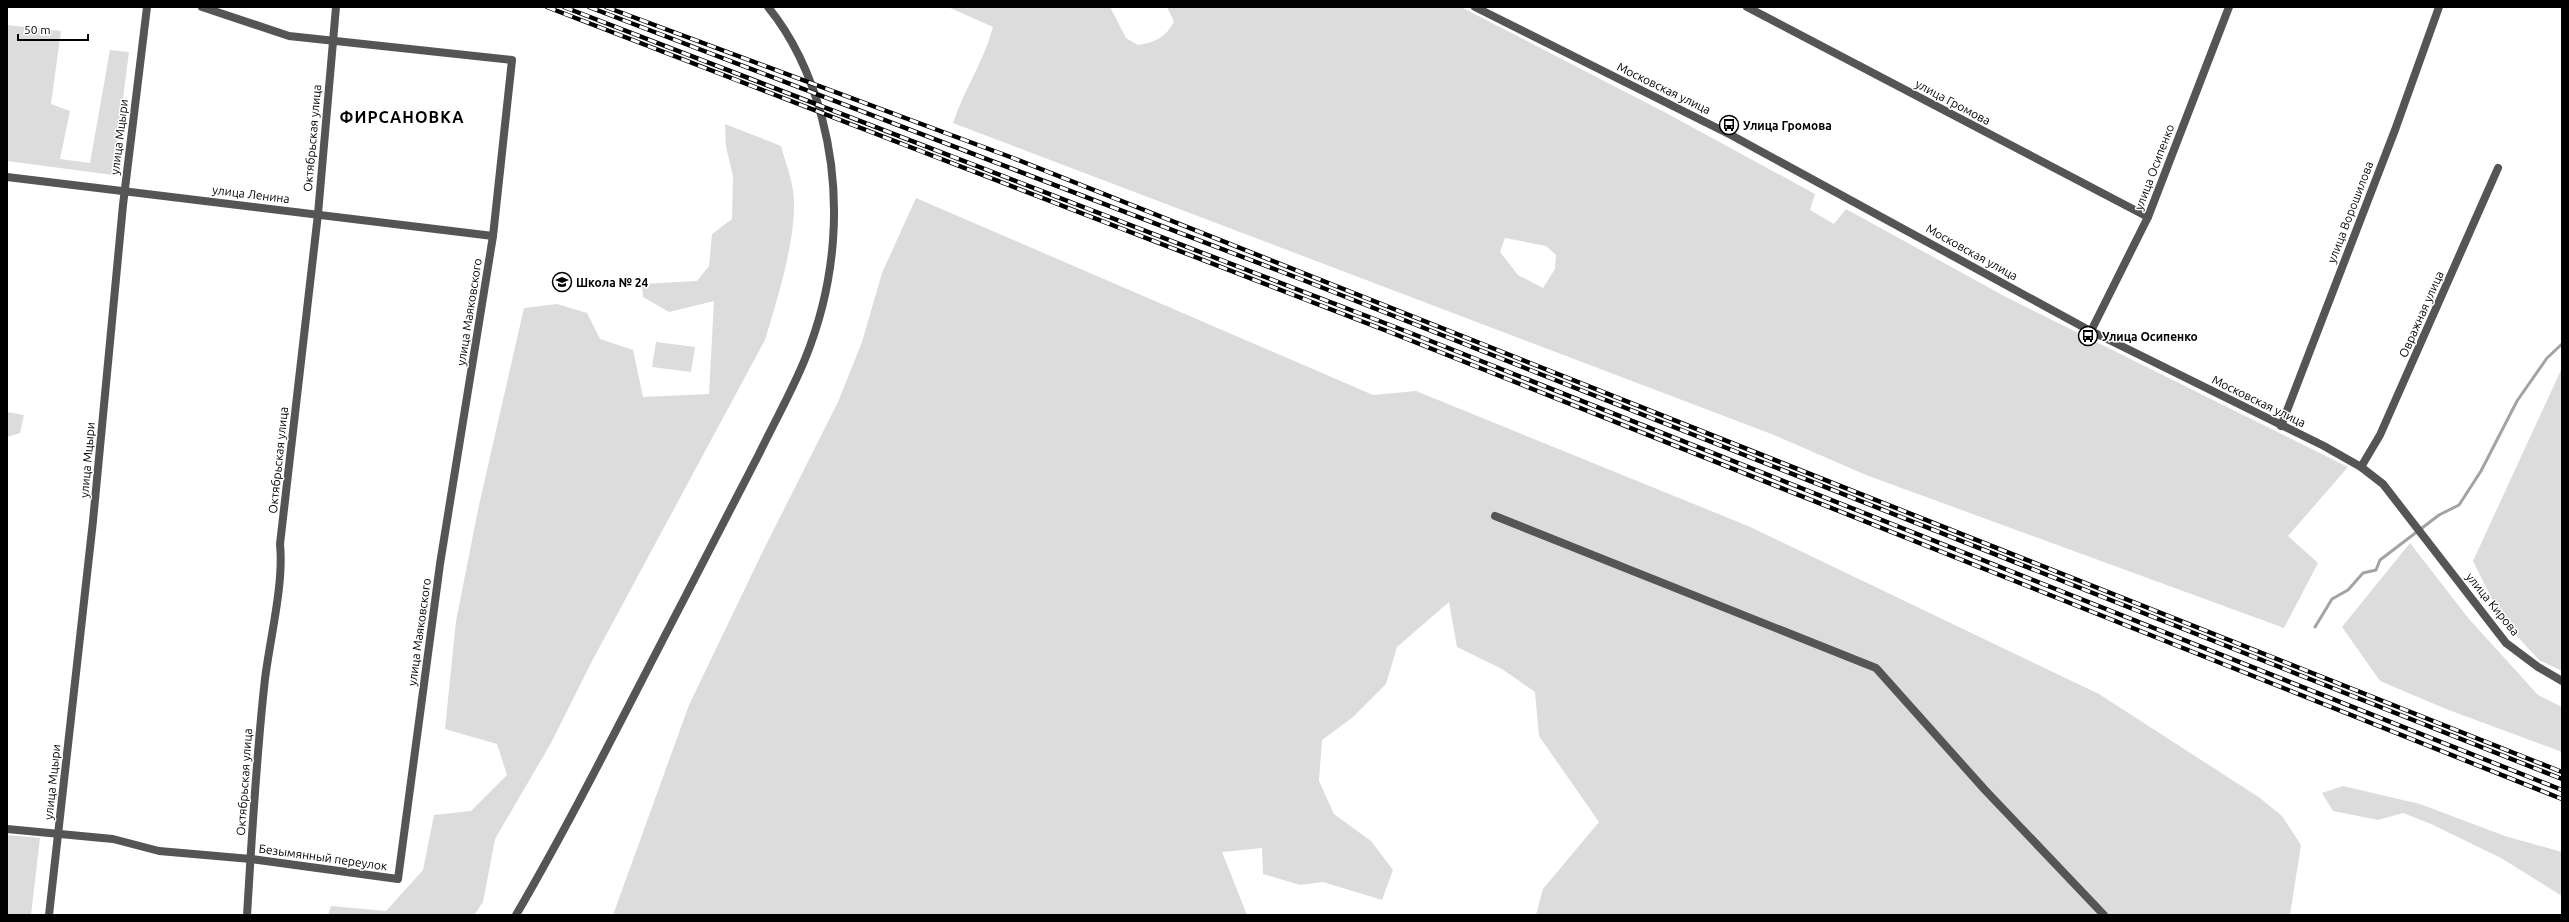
<svg xmlns="http://www.w3.org/2000/svg" width="2569" height="922" font-family="Ubuntu,sans-serif">
	<style>
		.green { fill: #dcdcdc; fill-rule: evenodd }
		.lines { fill: none; stroke-linecap: round; stroke-linejoin: round }
		.stream { stroke: #a3a3a3; stroke-width: 3 }
		.minor { stroke: #555; stroke-width: 8 }
		.tertiary { stroke: #555; stroke-width: 8 }
		.rail-casing { stroke: #000; stroke-width: 4.5 }
		.rail { stroke: #fff; stroke-width: 3; stroke-dasharray: 9; stroke-linecap: butt }
		.labels { text-anchor: middle; dominant-baseline: central; stroke-width: 3; stroke-linejoin: round; paint-order: stroke }
		.street-label { font-size: 12px; fill: #000; stroke: #fff }
		.poi-label { font-size: 12px; font-weight: bold; fill: #000; stroke: #fff; text-anchor: start }
		.district-label { font-size: 16px; font-weight: bold; letter-spacing: 1px; fill: #000; stroke: #fff }
	</style>
	<rect width="100%" height="100%" fill="#fff"/>
	<g class="green">
		<path d="M948,7H1110L1126,38L1138,45C1155,42 1165,38 1174,22L1167,7H1461L1668,114L1815,194L1810,210L1834,224L1846,209L2006,297L2348,467L2288,536L2318,563L2284,628L1866,475L1774,435L953,123C964,90 984,61 993,27ZM1505,238L1546,246L1556,255L1555,269L1543,288L1518,275L1500,252Z"/>
		<polygon points="7,25 61,31 51,104 70,111 60,159 90,163 110,50 129,52 113,175 7,161"/>
		<path d="M725,124L781,146C785,161 791,176 793,190C799,232 777,300 765,340L591,663L551,743L495,839L483,902L474,915H328L331,906L386,911L423,870L434,815L471,811L507,775L497,744L445,729L456,621L479,505L524,308L557,304L587,313L600,339L633,350L643,397L709,394L714,301L669,312L643,297L642,284L697,281L709,266L712,234L732,219L733,176L726,147Z"/>
		<polygon points="916,198 1373,395 1416,391 1748,526 2099,694 2260,798 2282,816 2301,845 2290,915 1536,915 1543,889 1599,822 1539,736 1535,692 1502,669 1457,647 1449,602 1397,647 1386,684 1352,718 1322,740 1319,781 1334,814 1371,841 1393,870 1382,900 1323,882 1300,885 1263,874 1262,848 1222,852 1247,915 613,915 689,705 762,553 838,402 862,342 882,273"/>
		<polygon points="656,342 695,347 691,372 652,367"/>
		<polygon points="2562,368 2562,671 2539,660 2503,621 2473,561"/>
		<polygon points="7,412 24,415 20,433 7,437"/>
		<polygon points="2410,543 2469,619 2538,695 2562,707 2562,752 2446,709 2380,681 2342,627"/>
		<polygon points="2343,786 2420,804 2505,836 2562,852 2562,896 2501,858 2431,824 2403,813 2378,820 2333,811 2322,793"/>
		<polygon points="7,835 40,838 31,915 7,915"/>
	</g>
	<g class="lines">
		<polyline class="stream" points="2315,627 2332,599 2348,590 2363,573 2376,570 2380,560 2439,515 2459,505 2481,471 2517,401 2547,358 2562,344"/>
		<g class="minor">
			<polyline points="1747,7 2148,217"/>
			<polyline points="7,177 493,236"/>
			<polyline points="2091,331 2148,217 2229,7"/>
			<polyline points="2281,426 2395,130 2439,7"/>
			<polyline points="2361,467 2380,435 2498,168"/>
			<polyline points="1495,516 1876,668 1985,790 2104,915"/>
			<polyline points="7,829 113,839 159,851 251,859 398,879 440,564 493,236 512,60 289,36 202,7"/>
			<polyline points="49,915 93,521 123,205 147,7"/>
			<path d="M247,915C252,836 256,758 265,679C270,638 284,584 280,544L318,214L336,7"/>
		</g>
		<g class="tertiary">
			<polyline points="1475,7 1731,135 2085,328 2324,446 2361,467 2383,484 2506,643 2538,667 2562,681"/>
			<path d="M516,915C576,812 628,706 683,601C708,552 734,503 759,454C774,423 792,391 805,359C836,283 843,198 822,118C811,77 795,40 768,7"/>
		</g>
		<g class="rail-casing">
			<g id="rail">
				<polyline points="547,7 1387,331 2562,799"/>
				<polyline points="564,7 1408,332 2562,790"/>
				<polyline points="589,7 1303,280 2562,779"/>
				<polyline points="606,7 1013,158 2562,772"/>
			</g>
		</g>
		<use href="#rail" class="rail"/>
	</g>
	<defs>
		<g id="bus-ring" transform="scale(1)"><circle r="9.5" fill="#fff" stroke="#000" stroke-width="1.5"/><path d="M-5-6H5V4H4V6H2V4H-2V6H-4V4H-5ZM-3.5-4V0h7V-4ZM-3.5 1.2v1.5H-2V1.2ZM2 1.2v1.5H3.5V1.2Z" fill="#000"/></g>
		<g id="school-ring" transform="scale(1)"><circle r="9.5" fill="#fff" stroke="#000" stroke-width="1.5"/><path d="M0-5L7-2L0 1L-7-2ZM-4 1L0 2.5L4 1V4Q0 6-4 4Z" fill="#000"/></g>
	</defs>
	<g fill-rule="evenodd">
		<use href="#bus-ring" x="1729" y="125"/>
		<use href="#school-ring" x="562" y="282"/>
		<use href="#bus-ring" x="2088" y="336"/>
	</g>
	<g class="labels">
		<g class="street-label">
			<text transform="translate(1664 88) rotate(26)">Московская улица</text>
			<text transform="translate(1953 102) rotate(28)">улица Громова</text>
			<text transform="translate(119 137) rotate(-83)">улица Мцыри</text>
			<text transform="translate(312 138) rotate(-85)">Октябрьская улица</text>
			<text transform="translate(2154 167) rotate(-69)">улица Осипенко</text>
			<text transform="translate(251 194) rotate(7)">улица Ленина</text>
			<text transform="translate(2350 212) rotate(-69)">улица Ворошилова</text>
			<text transform="translate(1972 252) rotate(29)">Московская улица</text>
			<text transform="translate(469 312) rotate(-81)">улица Маяковского</text>
			<text transform="translate(2421 314) rotate(-66)">Овражная улица</text>
			<text transform="translate(2259 401) rotate(26)">Московская улица</text>
			<text transform="translate(87 460) rotate(-85)">улица Мцыри</text>
			<text transform="translate(278 460) rotate(-84)">Октябрьская улица</text>
			<text transform="translate(2493 604) rotate(51)">улица Кирова</text>
			<text transform="translate(419 632) rotate(-82)">улица Маяковского</text>
			<text transform="translate(52 782) rotate(-84)">улица Мцыри</text>
			<text transform="translate(244 782) rotate(-86)">Октябрьская улица</text>
			<text transform="translate(323 857) rotate(8)">Безымянный переулок</text>
		</g>
		<g class="poi-label">
			<text x="1743" y="125">Улица Громова</text>
			<text x="576" y="282">Школа № 24</text>
			<text x="2102" y="336">Улица Осипенко</text>
		</g>
		<g class="district-label">
			<text x="402" y="117">ФИРСАНОВКА</text>
		</g>
	</g>
	<rect width="2569" height="922" fill="none" stroke="#000000" stroke-width="16"/>
	<path d="M18 34v6h70v-6" fill="none" stroke="#000000" stroke-width="2"/>
	<text x="24" y="34" font-size="12" fill="#000000" stroke="#ffffff" stroke-width="3" paint-order="stroke">50 m</text>
</svg>
